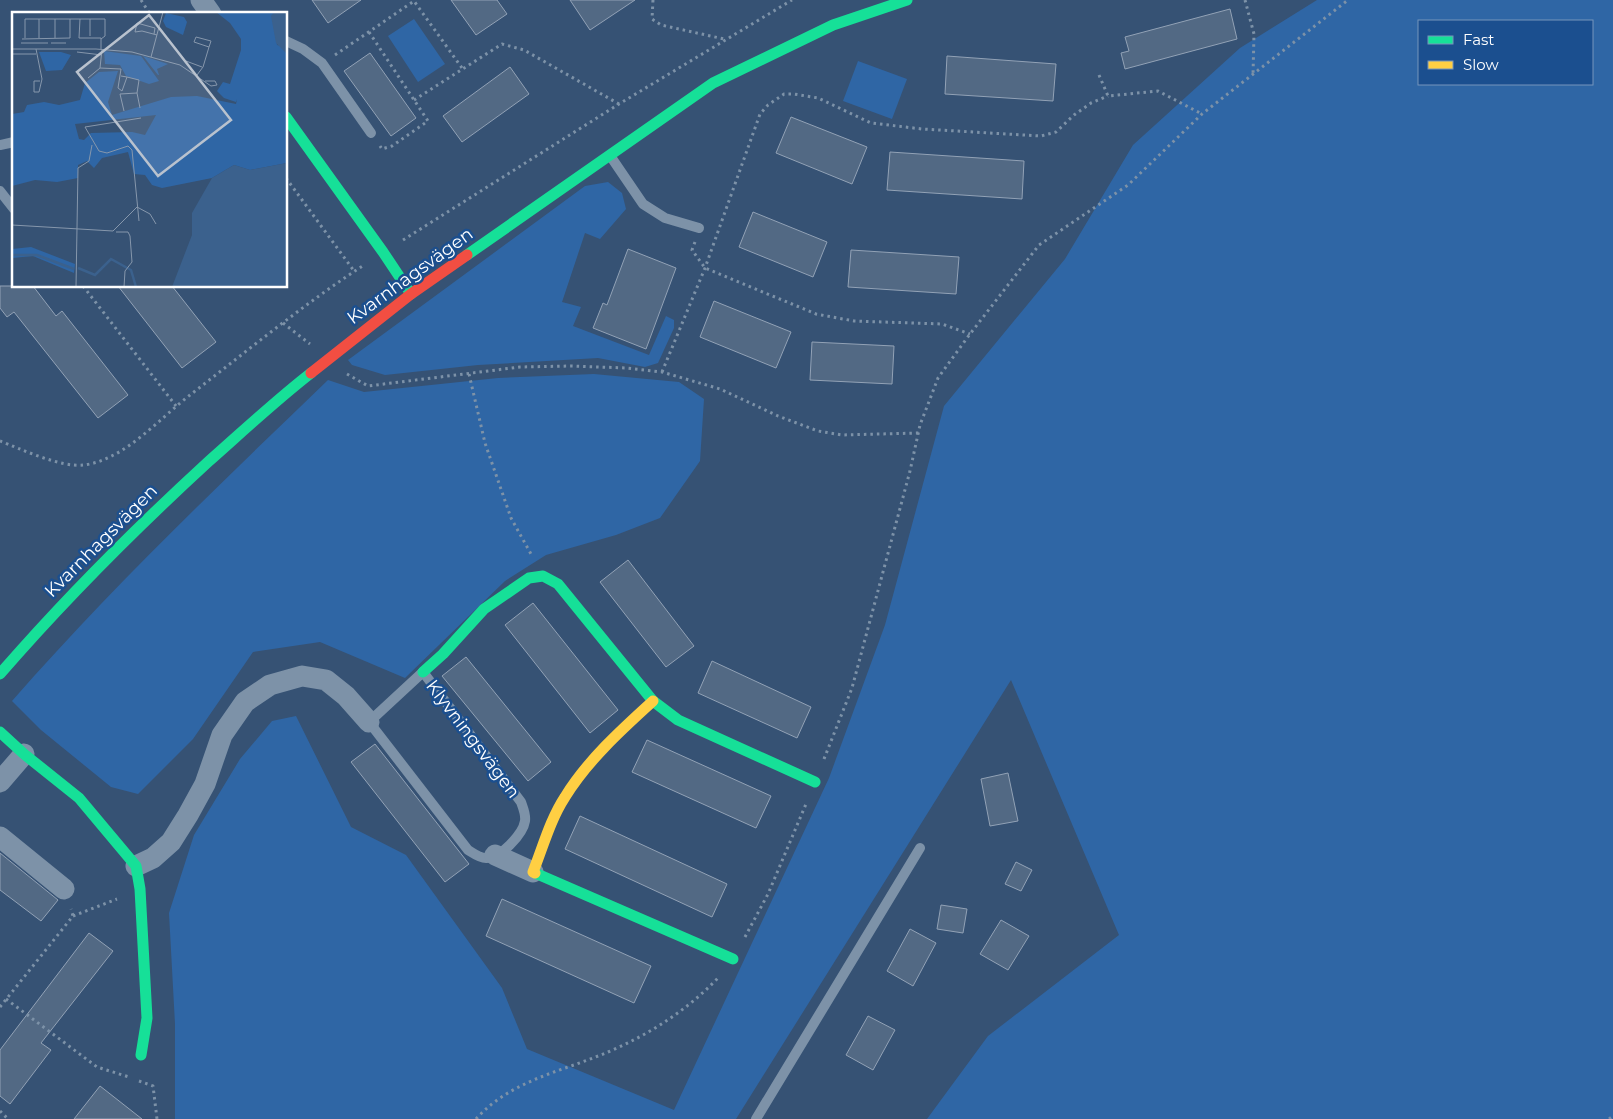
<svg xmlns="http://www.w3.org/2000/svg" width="1613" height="1119" font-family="Montserrat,sans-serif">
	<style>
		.green { fill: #2f66a5; fill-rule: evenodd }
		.building { fill: #526984; stroke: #92a2b6 }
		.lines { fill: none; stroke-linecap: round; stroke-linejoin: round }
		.path { stroke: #7d92a8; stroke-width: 3; stroke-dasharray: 2.5 4; stroke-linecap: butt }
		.lane { stroke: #7d92a8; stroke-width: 10 }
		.street { stroke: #7d92a8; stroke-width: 21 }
		.fast { stroke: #16e098; stroke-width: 11 }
		.slow { stroke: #ffcf43; stroke-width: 11 }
		.jam { stroke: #f24e42; stroke-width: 11 }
		.labels { text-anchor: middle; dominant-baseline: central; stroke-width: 5; stroke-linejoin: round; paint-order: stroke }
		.street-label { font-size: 18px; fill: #fff; stroke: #1b4f8f }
		.inset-river { fill: none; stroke: #3b618d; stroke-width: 2.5 }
		.inset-road { fill: none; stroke: #8697ac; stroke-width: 1 }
		.view { fill: #b9c2ce; fill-opacity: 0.15; stroke: #b9c2ce; stroke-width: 2.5 }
		.inset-edge { fill: none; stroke: #fff; stroke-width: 2.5 }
	</style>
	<rect width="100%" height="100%" fill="#365274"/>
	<g class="green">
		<path d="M1317,0H1613V1119H927L988,1036L1119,935L1011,680L736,1119H175V1024L169,913L194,835L240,759L272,721L296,716L351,827L406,855L502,988L527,1049L674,1110L829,778L885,625L944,406L1065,259L1133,145L1240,48ZM1419,21H1592V84H1419Z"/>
		<polygon points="414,19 445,64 418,82 388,36"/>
		<polygon points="858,61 907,79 892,119 843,101"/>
		<polygon points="608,182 622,193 626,209 600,239 585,233 562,302 581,307 573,326 649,355 666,316 674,320 674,328 658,363 645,367 598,358 478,365 385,375 352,365 348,360 585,186"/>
		<path d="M594,374L679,382L704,399L700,461L660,518L616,535L546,555L505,581L405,678L320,642L253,652L193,739L138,794L111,787L41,730L12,701C111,588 220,484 328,380L364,392L498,378Z"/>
	</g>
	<g class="building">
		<polygon points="312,0 361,0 328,23"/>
		<polygon points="451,0 497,0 507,14 476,35"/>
		<polygon points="570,0 635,0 590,30"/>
		<polygon points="1230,9 1237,39 1125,69 1121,53 1129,51 1125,37"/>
		<polygon points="370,53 416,118 391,136 344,71"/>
		<polygon points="947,56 1056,64 1053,101 945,94"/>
		<polygon points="510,67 529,94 462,142 443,116"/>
		<polygon points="791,117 867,147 852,184 776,153"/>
		<polygon points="890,152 1024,161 1022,199 887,190"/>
		<polygon points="753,212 827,242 813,277 739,247"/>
		<polygon points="628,249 676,268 646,349 593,328 603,303 607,305"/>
		<polygon points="851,250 959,257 956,294 848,287"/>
		<polygon points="0,286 33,286 56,316 62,311 128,395 98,418 14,312 7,317 0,308"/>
		<polygon points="118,286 172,286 216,342 182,368"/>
		<polygon points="714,301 791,332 776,368 700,337"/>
		<polygon points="812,342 894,346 892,384 810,380"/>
		<polygon points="628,560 694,646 666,667 600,582"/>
		<polygon points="533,603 618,710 590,733 505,625"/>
		<polygon points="466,657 551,762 528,781 442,676"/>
		<polygon points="712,661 811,707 797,738 698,693"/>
		<polygon points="647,740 771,796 756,828 632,772"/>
		<polygon points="375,744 469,864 445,882 351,762"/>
		<polygon points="1008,773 1018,821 990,826 981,779"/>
		<polygon points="580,816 727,884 712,917 565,849"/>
		<polygon points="0,853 58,900 41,921 0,890"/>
		<polygon points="1016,862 1032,870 1021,891 1005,884"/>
		<polygon points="502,899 651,966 634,1003 486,936"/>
		<polygon points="941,905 967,909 963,933 937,929"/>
		<polygon points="1001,920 1029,936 1008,970 980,954"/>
		<polygon points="910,929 936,943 913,986 887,971"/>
		<polygon points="89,933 113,951 41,1043 51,1050 10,1104 0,1096 0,1050"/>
		<polygon points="868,1016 895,1030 873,1070 846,1055"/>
		<polygon points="100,1086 142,1119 74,1119"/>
	</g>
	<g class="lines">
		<g class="path">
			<polyline points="141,0 150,14"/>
			<polyline points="653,0 652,19 661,25 724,39"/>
			<polyline points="1245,0 1254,34 1253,75"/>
			<polyline points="369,32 428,121 392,146 382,149 380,146"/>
			<polyline points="335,55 414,1 462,68"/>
			<polyline points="1099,75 1108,96 1158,91 1202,114"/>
			<polyline points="414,100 502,44 524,50 619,104"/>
			<polyline points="286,178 354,271"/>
			<polyline points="403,240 619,104 792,0"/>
			<polyline points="695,242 692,250 705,268 816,314 854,321 942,324 970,334"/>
			<polyline points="83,286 176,406"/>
			<polyline points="283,323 310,344"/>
			<polyline points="662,372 705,268 760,114 768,105 784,94 794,94 818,98 871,123 922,129 1041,136 1056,132 1074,115 1091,103 1108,96"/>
			<polyline points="347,374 368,386 520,367 572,366 626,368 662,372 720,389 778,416 818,431 842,435 919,433"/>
			<polyline points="469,374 485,443 511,518 531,554"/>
			<path d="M0,441C21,449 61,468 84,465C124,460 159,419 190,395C247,351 304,304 364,265"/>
			<polyline points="824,759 852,688 910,471 920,425 938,378 970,334 1039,245 1128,185 1202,114 1348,0"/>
			<polyline points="73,916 117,899"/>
			<polyline points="745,937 768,894 806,804"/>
			<polyline points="6,999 97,1067 129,1077"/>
			<polyline points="0,1007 73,916 71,909"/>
			<polyline points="139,1081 153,1086 157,1119"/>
			<polyline points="0,1111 8,1119"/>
			<path d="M476,1119C511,1080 561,1072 608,1052C650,1034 686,1011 718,978"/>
			<polyline points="1609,1119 1613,1116"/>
		</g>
		<g class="lane">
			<polyline points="286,41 303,49 322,63 371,133"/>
			<polyline points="0,145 14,142"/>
			<polyline points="611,157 643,204 665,218 699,228"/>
			<polyline points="0,191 14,209"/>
			<path d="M423,672L521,802C523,808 526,814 525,821C523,834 500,859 486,858C479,858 473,853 468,850L369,722Z"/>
			<polyline points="756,1119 920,848"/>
		</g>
		<g class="street">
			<polyline points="201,0 211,14"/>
			<polyline points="0,782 24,754"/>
			<polyline points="0,837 64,889"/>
			<polyline points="495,855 533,872"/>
			<polyline points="136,866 153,858 171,842 188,815 205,784 222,735 245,702 270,685 302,676 326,680 346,696 369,722"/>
		</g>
		<g class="fast">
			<polyline points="286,117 383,252 411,294"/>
			<polyline points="467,255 713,83 833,25 907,0"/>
			<polyline points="423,672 443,654 484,609 529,578 543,576 558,584 653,701 678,720 815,782"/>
			<path d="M0,674C65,599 135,529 208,462C242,432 275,401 311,373"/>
			<polyline points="0,732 24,754 79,798 136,866 140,889 147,1018 141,1055"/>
			<polyline points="535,873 733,959"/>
		</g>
		<path class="slow" d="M535,873L533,872C543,847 550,820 565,797C587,761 621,730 653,701"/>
		<polyline class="jam" points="311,373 411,294 467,255"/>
	</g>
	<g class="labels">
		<g class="street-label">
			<text transform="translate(410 276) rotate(-36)">Kvarnhagsvägen</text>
			<text transform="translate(101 541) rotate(-45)">Kvarnhagsvägen</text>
			<text transform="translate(473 739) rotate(53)">Klyvningsvägen</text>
		</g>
	</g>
	<g transform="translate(12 12)">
		<rect width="275" height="275" fill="#365274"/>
		<path d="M204,0H262L265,33L270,34L275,42V151L238,158L222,153L200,166L150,176L140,173L133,163L122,162L116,140L90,146L82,156L75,149L66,153V166L45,170L23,168L0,174V102L12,100L15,93L32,90L47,93L68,88L73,71L87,60L106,59L96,90L100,103L159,85L185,84L224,92L225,87L224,90L212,86L205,79L211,70L218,72L229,38V27L218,11ZM144,103L133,123L120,120L79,121L72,128L67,127L63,112ZM154,1L172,5L175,10L171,23L154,15L151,9ZM92,39L129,44L147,69L137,72L114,64L108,53L93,52ZM27,40H49L59,43L50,58L34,59ZM131,44L156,52L145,57L147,63H151H146ZM19,235L63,252L62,261L21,244L0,246V237Z" fill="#2f66a5" fill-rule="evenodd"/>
		<path d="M262,0H275V42L264,31L259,4ZM275,151V275H160L180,223V201L200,166L222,153L238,158Z" fill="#3b618d"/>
		<path class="inset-river" d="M0,243H25L62,257M66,256L83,263L99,247L119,258L124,275"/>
		<path class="inset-road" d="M27,7V26M68,7L67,26H89V37M78,7V24M142,22L143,16L125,11L123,20L130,19L145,23M13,26V7H93V24L89,27M43,26V7M10,27L58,26V7M9,31H36M39,31H54M0,37H84L120,40L168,53L199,74L205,73L203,69H193M24,37L30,67L27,80H22V69H28M65,40L90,43M1,42H24M139,45L151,0M174,49L190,55M88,56L109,57L106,76L110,79L115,65L109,64M185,63L191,55L197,35L199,29L184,25L182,30L197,35M115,65L127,68L125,81L128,96M76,66L88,56L90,37M112,99L108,82L125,81M125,195L138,202L144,212M127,209L120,138L116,134L95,141L87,139L73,115L129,106M0,213L101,219L125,195M104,220H116L118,224L120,250L113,259L112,275M64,275L66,156L77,149L80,133"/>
		<path class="view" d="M137,3L219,108L146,164L65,60Z"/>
		<rect width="275" height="275" class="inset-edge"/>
	</g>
	<rect x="1418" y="20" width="175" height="65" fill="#1b4f8f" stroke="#7695bc"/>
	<rect x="1428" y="36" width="25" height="8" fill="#16e098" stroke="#7695bc"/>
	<text x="1463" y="45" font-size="15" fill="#ffffff">Fast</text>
	<rect x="1428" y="61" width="25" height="8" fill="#ffcf43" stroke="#7695bc"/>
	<text x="1463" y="70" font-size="15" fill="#ffffff">Slow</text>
</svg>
